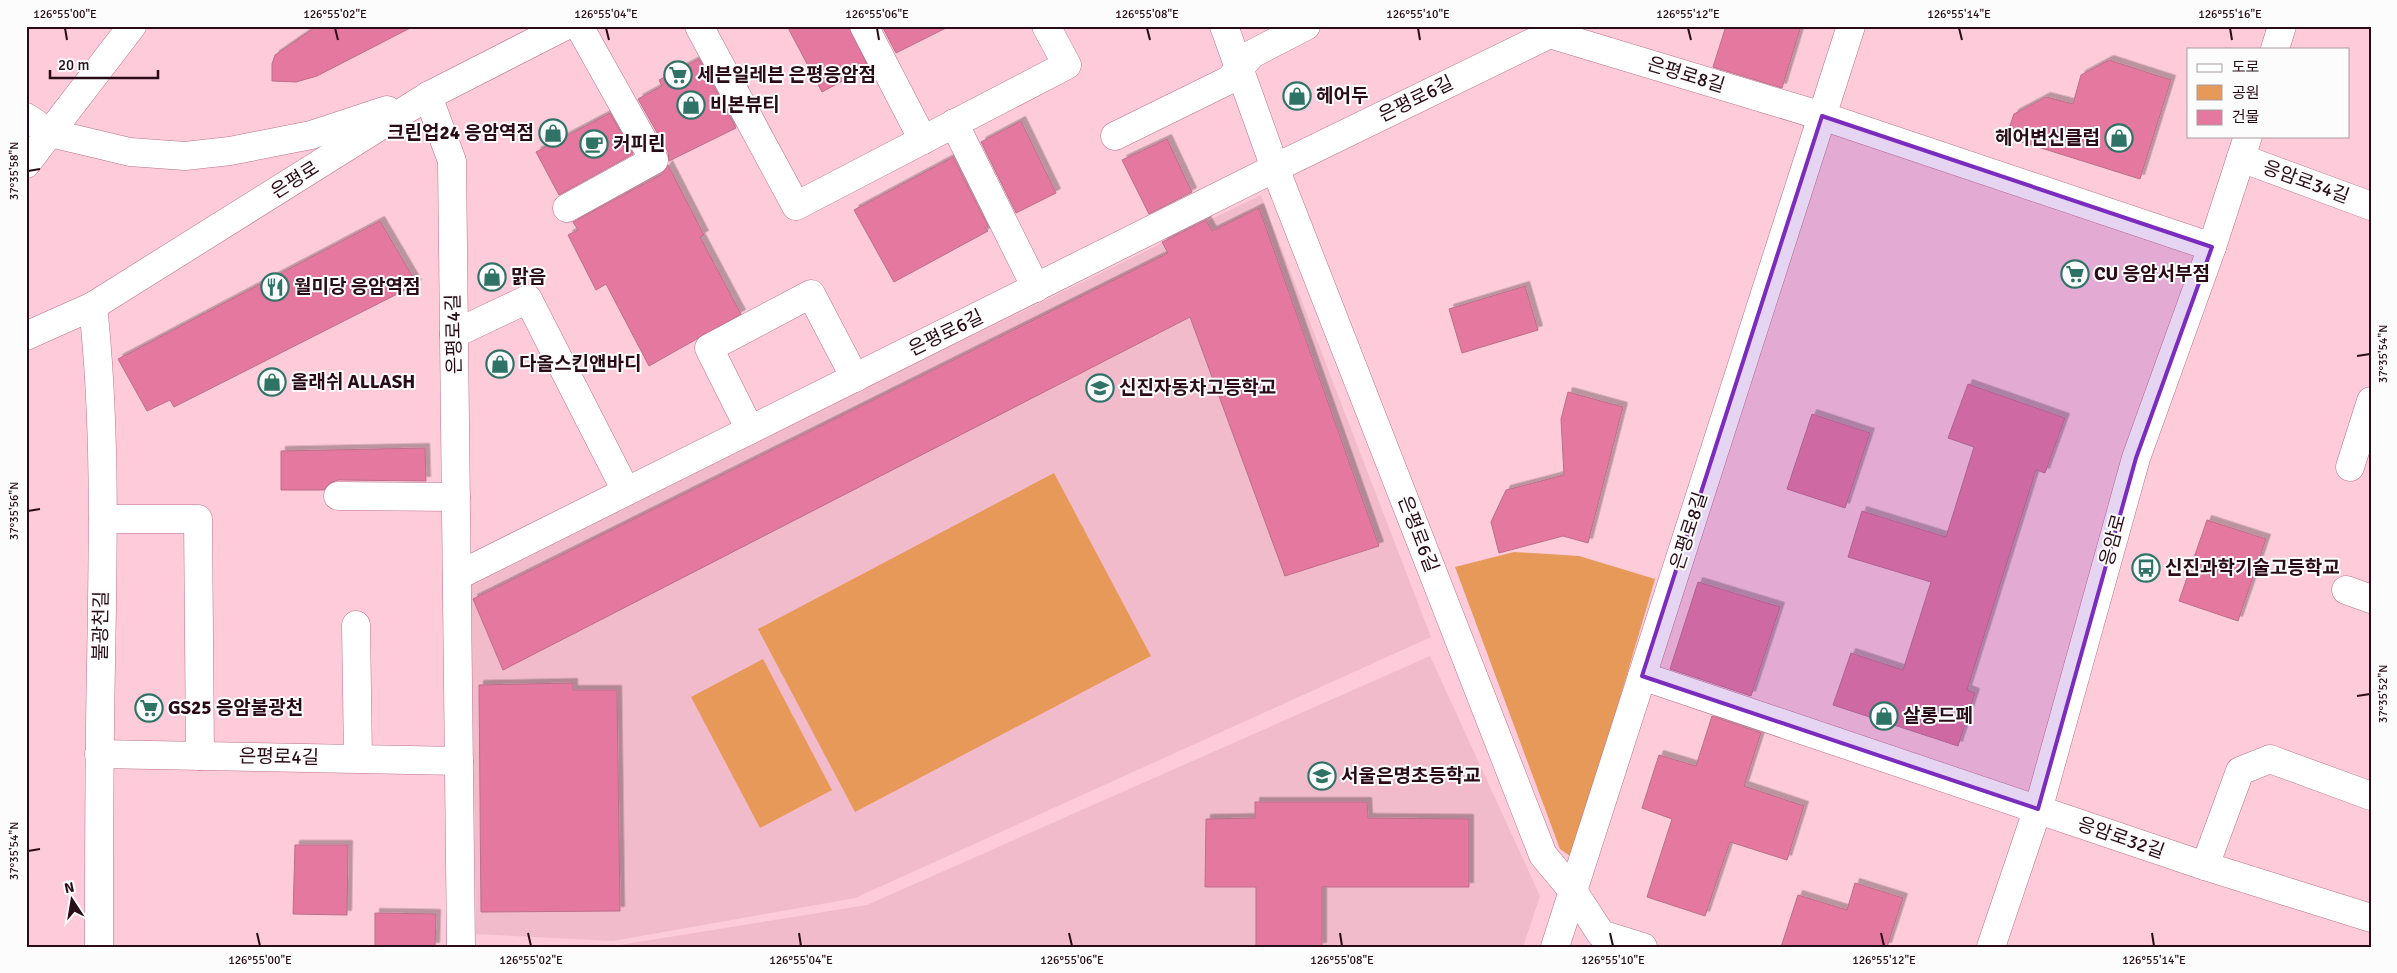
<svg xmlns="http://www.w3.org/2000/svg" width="2397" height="973" font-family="Signika,'Noto Sans KR',sans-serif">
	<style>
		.built { fill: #f2bbcc }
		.green { fill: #e79959 }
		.building { fill: #e4789e; stroke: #bb6f89; filter: url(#shadow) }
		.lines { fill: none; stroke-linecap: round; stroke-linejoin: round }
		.minor-casing { stroke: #bd718b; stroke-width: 29 }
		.major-casing { stroke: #bd718b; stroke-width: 29 }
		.minor { stroke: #fff; stroke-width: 28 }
		.major { stroke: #fff; stroke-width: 28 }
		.marked { fill: #7b2cbf; fill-opacity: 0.2; stroke: #7b2cbf; stroke-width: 4; stroke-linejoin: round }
		.ticks { fill: none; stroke: #290c17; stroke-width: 2 }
		.labels { text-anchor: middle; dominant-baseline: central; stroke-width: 4; stroke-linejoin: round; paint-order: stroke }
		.poi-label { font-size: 19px; font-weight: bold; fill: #290c17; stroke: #fcfcfc; text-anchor: start }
		.street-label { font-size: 19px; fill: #290c17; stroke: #fcfcfc }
		.neatline { fill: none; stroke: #290c17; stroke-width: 2 }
		.ticks-label { font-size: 12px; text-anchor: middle; fill: #290c17 }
	</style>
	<defs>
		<filter id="shadow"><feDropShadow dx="4.5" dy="-4.5" stdDeviation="0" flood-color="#0004"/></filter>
	</defs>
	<rect width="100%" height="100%" fill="#fdcbda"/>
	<g class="built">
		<polygon points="1261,195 1431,637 855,898 613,941 476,934 471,580"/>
		<polygon points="1430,656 1540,896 1523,947 476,947 607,947 867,905"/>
	</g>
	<g class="green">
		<polygon points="1054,473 1151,656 855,812 758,629"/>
		<polygon points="1514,552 1579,556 1655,579 1573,858 1560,849 1455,567"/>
		<polygon points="763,659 832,790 760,828 691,697"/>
	</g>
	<g class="building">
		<polygon points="317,26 414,26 317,76 296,82 272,81 272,64 275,55"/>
		<polygon points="787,26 849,26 868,67 822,92"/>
		<polygon points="882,26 950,26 896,53"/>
		<polygon points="1726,26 1801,26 1782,88 1713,67"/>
		<polygon points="699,59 736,128 669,161 668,152 638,99 662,86 659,80"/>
		<polygon points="2109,60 2171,80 2140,179 2006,137 2014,114 2046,97 2073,104 2081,75"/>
		<polygon points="610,113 633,154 559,195 536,152"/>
		<polygon points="1021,121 1056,193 1016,213 981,142"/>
		<polygon points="1167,139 1192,192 1149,214 1122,160"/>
		<polygon points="953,157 988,226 985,228 988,231 894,282 854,210"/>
		<polygon points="668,165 704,235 700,237 741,314 649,366 606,284 596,290 568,235 578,230 573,222 662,174"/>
		<polygon points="1259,208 1379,546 1285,576 1190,317 503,670 473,599 1168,253 1162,242 1206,220 1212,231"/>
		<polygon points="380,221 417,284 174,407 170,400 147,411 118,359"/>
		<polygon points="1525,286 1538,330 1462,353 1449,309"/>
		<polygon points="1968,384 2065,418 2045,473 2036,470 1967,690 1975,693 1958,746 1833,705 1851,653 1903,670 1931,582 1848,557 1862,511 1946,537 1974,447 1948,438"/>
		<polygon points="1568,392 1623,407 1588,543 1563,536 1499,553 1491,522 1506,490 1564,475 1561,419"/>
		<polygon points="1812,414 1870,433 1845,508 1787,489"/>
		<polygon points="425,448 426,481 338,480 330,483 324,490 281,490 281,451"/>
		<polygon points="2207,520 2266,539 2238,621 2179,601"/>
		<polygon points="1698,582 1780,607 1751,696 1670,669"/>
		<polygon points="573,683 573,690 617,690 620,911 481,912 479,685"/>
		<polygon points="1712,716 1761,733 1744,786 1804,806 1787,860 1730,842 1705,916 1647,897 1672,819 1642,808 1659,755 1696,766"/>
		<polygon points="1255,802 1367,802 1368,818 1469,819 1469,887 1322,887 1322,947 1256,947 1256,887 1205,887 1206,819 1255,818"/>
		<polygon points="295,845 348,845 347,915 293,914"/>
		<polygon points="1855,883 1903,898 1887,947 1781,947 1798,895 1847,910"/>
		<polygon points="375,913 436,914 435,947 375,947"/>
	</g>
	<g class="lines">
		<g class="minor-casing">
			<g id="minor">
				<polyline points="699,26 796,206 1067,65 1046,26"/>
				<polyline points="864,26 923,140"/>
				<polyline points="1224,26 1275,168 1543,855 1573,891 1601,934 1643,947"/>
				<polyline points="1550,34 1822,116 2212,247"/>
				<polyline points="428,96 452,161 461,947"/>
				<polyline points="954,123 1036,288"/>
				<polyline points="1115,136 1229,80 1252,54 1306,26"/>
				<polyline points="2241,158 2371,206"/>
				<polyline points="567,208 654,160 579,26"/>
				<path d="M93,306C106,426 103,547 101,666C99,760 99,853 99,947"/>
				<polyline points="454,334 528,299 626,491"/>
				<polyline points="750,430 709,348 811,294 855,378"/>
				<polyline points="2350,467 2371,401"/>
				<polyline points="338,496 456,497"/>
				<polyline points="103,519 198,519 200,756"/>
				<polyline points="457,576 1275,168 1550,34 1552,26"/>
				<polyline points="2346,590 2371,599"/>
				<polyline points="356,625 358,758"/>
				<polyline points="1642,676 2205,866 2371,918"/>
				<polyline points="99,754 459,761"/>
				<polyline points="2205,866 2240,771 2270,759 2371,796"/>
				<polyline points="1555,947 1851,26"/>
			</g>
		</g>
		<g class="major-casing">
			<g id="major">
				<polyline points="2275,49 2282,26"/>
				<polyline points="26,117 50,133 130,152 185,156 230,151 311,135 387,110"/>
				<polyline points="26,164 132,26"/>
				<polyline points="26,336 93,306 428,96 565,26"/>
				<polyline points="1991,947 2042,796 2136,458 2212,247 2248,136"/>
			</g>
		</g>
		<use href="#minor" class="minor"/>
		<use href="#major" class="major"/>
	</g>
	<path class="marked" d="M1822,116L2212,247L2136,458L2038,809L1642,676Z"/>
	<path class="ticks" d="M65,28L67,40M335,28L338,40M606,28L609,40M877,28L879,40M1147,28L1150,40M1418,28L1420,40M1688,28L1691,40M1959,28L1962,40M2230,28L2232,40M28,171L40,169M2357,356L2370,354M28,511L40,509M2357,696L2370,694M28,851L40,849M257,933L260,946M528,933L531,946M799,933L801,946M1069,933L1072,946M1340,933L1342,946M1610,933L1613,946M1881,933L1884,946M2152,933L2154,946"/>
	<defs>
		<g id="supermarket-ring" transform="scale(1.4375)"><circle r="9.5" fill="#fcfcfc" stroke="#2f7366" stroke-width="1.5"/><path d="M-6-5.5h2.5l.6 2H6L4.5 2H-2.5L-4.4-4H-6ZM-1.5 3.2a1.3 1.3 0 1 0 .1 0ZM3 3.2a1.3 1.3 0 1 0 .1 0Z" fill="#2f7366"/></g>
		<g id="shop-ring" transform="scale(1.4375)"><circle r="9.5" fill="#fcfcfc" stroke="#2f7366" stroke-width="1.5"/><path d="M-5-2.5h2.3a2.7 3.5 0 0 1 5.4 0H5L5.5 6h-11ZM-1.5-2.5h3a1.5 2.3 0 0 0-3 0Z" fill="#2f7366"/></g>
		<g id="cafe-ring" transform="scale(1.4375)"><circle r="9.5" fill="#fcfcfc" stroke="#2f7366" stroke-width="1.5"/><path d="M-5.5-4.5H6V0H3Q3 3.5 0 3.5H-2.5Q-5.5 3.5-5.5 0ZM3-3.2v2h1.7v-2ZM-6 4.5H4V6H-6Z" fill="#2f7366"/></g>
		<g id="restaurant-ring" transform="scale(1.4375)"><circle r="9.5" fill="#fcfcfc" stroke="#2f7366" stroke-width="1.5"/><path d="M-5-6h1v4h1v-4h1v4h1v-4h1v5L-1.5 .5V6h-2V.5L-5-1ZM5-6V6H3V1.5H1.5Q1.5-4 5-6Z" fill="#2f7366"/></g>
		<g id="school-ring" transform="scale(1.4375)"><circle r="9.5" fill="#fcfcfc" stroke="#2f7366" stroke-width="1.5"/><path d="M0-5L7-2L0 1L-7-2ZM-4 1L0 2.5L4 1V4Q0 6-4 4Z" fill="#2f7366"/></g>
		<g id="bus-ring" transform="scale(1.4375)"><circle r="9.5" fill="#fcfcfc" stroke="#2f7366" stroke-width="1.5"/><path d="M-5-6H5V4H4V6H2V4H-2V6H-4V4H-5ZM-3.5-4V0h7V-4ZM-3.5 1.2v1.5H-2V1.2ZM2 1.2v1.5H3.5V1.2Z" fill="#2f7366"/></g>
	</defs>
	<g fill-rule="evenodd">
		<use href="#supermarket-ring" x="678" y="75"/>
		<use href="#shop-ring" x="1297" y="96"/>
		<use href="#shop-ring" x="691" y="105"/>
		<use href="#shop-ring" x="553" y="133"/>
		<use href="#shop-ring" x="2119" y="138"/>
		<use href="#cafe-ring" x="594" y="144"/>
		<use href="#supermarket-ring" x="2075" y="274"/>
		<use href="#shop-ring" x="492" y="277"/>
		<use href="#restaurant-ring" x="275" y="287"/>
		<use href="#shop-ring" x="500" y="364"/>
		<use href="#shop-ring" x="272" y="382"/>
		<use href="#school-ring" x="1100" y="388"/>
		<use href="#bus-ring" x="2146" y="568"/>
		<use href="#supermarket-ring" x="149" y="708"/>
		<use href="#shop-ring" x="1884" y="716"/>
		<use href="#school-ring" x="1322" y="776"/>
	</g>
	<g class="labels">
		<g class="poi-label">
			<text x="697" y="75">세븐일레븐 은평응암점</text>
			<text x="1316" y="96">헤어두</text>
			<text x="710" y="105">비본뷰티</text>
			<text x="534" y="133" text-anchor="end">크린업24 응암역점</text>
			<text x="2100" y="138" text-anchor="end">헤어변신클럽</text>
			<text x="613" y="144">커피린</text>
			<text x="2094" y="274">CU 응암서부점</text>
			<text x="511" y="277">맑음</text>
			<text x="294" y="287">월미당 응암역점</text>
			<text x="519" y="364">다올스킨앤바디</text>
			<text x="291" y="382">올래쉬 ALLASH</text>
			<text x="1119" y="388">신진자동차고등학교</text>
			<text x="2165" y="568">신진과학기술고등학교</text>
			<text x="168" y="708">GS25 응암불광천</text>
			<text x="1903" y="716">살롱드페</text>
			<text x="1341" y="776">서울은명초등학교</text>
		</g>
		<g class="street-label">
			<text transform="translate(1686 75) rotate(17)">은평로8길</text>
			<text transform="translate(1416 99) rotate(-26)">은평로6길</text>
			<text transform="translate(295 180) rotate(-32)">은평로</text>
			<text transform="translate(2306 182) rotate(20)">응암로34길</text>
			<text transform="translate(946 333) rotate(-26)">은평로6길</text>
			<text transform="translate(454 334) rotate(-91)">은평로4길</text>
			<text transform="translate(1689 531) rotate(-72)">은평로8길</text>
			<text transform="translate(1418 534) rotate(69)">은평로6길</text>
			<text transform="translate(2113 540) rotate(-75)">응암로</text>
			<text transform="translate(101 626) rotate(-89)">불광천길</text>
			<text transform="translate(279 757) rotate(1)">은평로4길</text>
			<text transform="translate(2121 838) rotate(19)">응암로32길</text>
		</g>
	</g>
	<rect width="2397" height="973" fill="none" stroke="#fcfcfc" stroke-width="55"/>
	<rect x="2187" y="48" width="162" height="90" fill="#fcfcfc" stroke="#a89ca0"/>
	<rect x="2197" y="64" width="25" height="8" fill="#ffffff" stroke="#a89ca0"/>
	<text x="2232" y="72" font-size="15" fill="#290c17">도로</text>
	<rect x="2197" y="85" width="25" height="15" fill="#e79959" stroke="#a89ca0"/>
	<text x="2232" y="98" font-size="15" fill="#290c17">공원</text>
	<rect x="2197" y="110" width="25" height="15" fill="#e4789e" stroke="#a89ca0"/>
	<text x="2232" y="122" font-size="15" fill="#290c17">건물</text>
	<g transform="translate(72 900) rotate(348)" stroke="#fcfcfc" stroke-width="4" paint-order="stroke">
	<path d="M0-4L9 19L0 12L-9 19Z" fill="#290c17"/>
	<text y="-8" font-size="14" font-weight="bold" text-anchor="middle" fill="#290c17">N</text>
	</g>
	<path d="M50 70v8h108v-8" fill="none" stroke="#290c17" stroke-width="2.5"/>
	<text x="58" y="70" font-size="15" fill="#290c17" stroke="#fcfcfc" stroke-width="4" paint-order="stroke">20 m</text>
	<rect x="28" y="28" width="2342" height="918" class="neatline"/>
	<g class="ticks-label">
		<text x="65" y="18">126°55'00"E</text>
		<text x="335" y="18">126°55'02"E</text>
		<text x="606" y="18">126°55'04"E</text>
		<text x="877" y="18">126°55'06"E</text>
		<text x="1147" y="18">126°55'08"E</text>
		<text x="1418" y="18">126°55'10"E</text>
		<text x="1688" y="18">126°55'12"E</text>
		<text x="1959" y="18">126°55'14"E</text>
		<text x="2230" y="18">126°55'16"E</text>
		<text transform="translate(14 171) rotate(-90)" y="4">37°35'58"N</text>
		<text transform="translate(2383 354) rotate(-90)" y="4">37°35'54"N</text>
		<text transform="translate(14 511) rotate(-90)" y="4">37°35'56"N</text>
		<text transform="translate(2383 694) rotate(-90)" y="4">37°35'52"N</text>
		<text transform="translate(14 851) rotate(-90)" y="4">37°35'54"N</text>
		<text x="260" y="964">126°55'00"E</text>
		<text x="531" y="964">126°55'02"E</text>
		<text x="801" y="964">126°55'04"E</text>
		<text x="1072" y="964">126°55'06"E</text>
		<text x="1342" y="964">126°55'08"E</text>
		<text x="1613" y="964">126°55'10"E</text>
		<text x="1884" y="964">126°55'12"E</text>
		<text x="2154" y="964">126°55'14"E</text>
	</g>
</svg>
